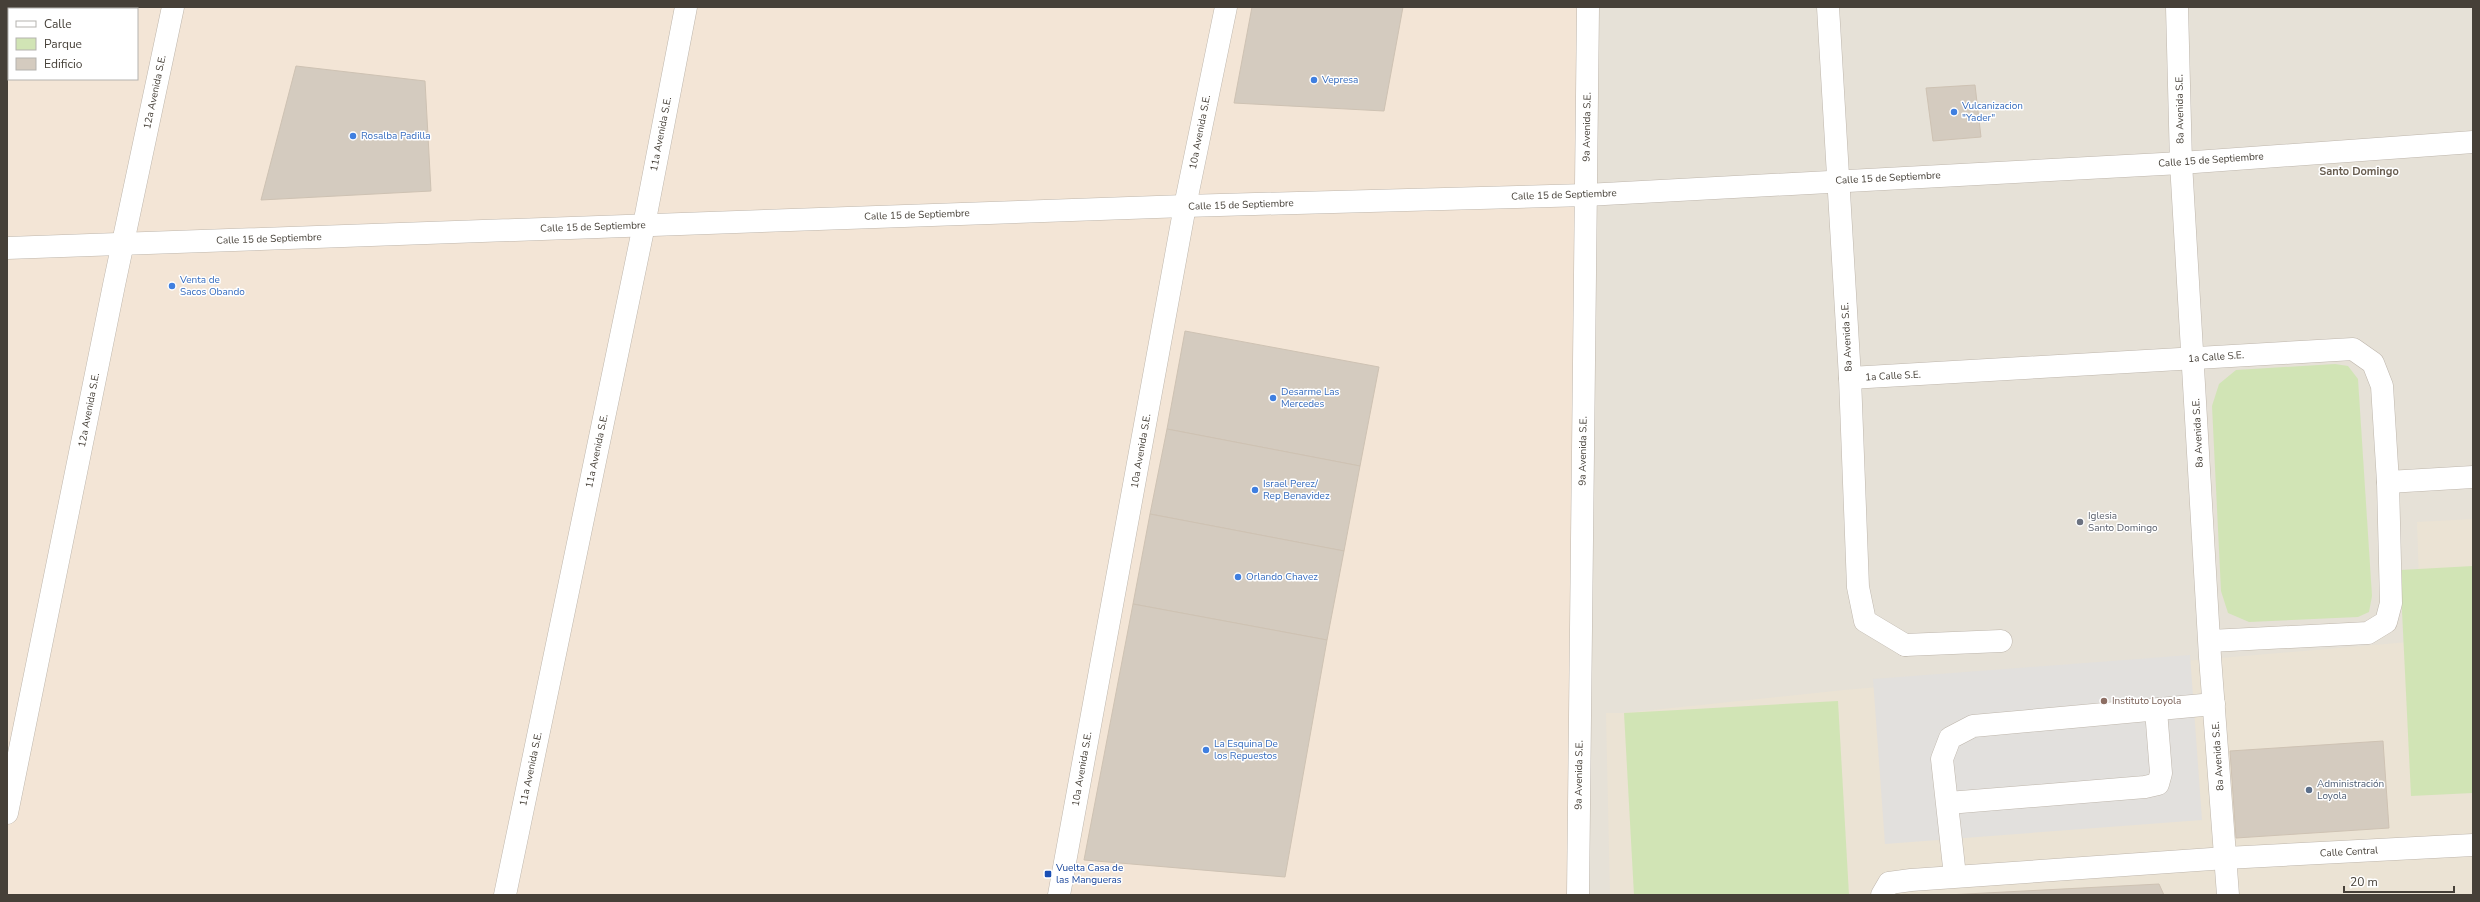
<svg xmlns="http://www.w3.org/2000/svg" width="2480" height="902" font-family="'Nunito Sans',sans-serif">
	<style>
		.residential { fill: #e6e1d7; fill-rule: evenodd }
		.commercial { fill: #f3e5d6; fill-rule: evenodd }
		.education { fill: #ebe3d4 }
		.green { fill: #d1e4b5 }
		.parking { fill: #e2e0dd }
		.building { fill: #d4cbbf; stroke: #cec2b3 }
		.lines { fill: none; stroke-linecap: round; stroke-linejoin: round }
		.lane-casing { stroke: #beb6ac; stroke-width: 23 }
		.street-casing { stroke: #beb6ac; stroke-width: 23 }
		.lane { stroke: #fff; stroke-width: 22 }
		.street { stroke: #fff; stroke-width: 22 }
		.shop-dot { fill: #3f7fe0; stroke: #fff; stroke-width: 1.5 }
		.worship-dot { fill: #6b7280; stroke: #fff; stroke-width: 1.5 }
		.education-dot { fill: #8d6e63; stroke: #fff; stroke-width: 1.5 }
		.service-dot { fill: #5c6f8a; stroke: #fff; stroke-width: 1.5 }
		.transit-dot { fill: #1a4fb4; stroke: #fff; stroke-width: 1.5 }
		.labels { text-anchor: middle; dominant-baseline: central; stroke-width: 3; stroke-linejoin: round; paint-order: stroke }
		.shop-label { font-size: 10px; fill: #366cbe; stroke: #fff; text-anchor: start }
		.street-label { font-size: 10px; fill: #464038; stroke: #fff }
		.worship-label { font-size: 10px; fill: #5b616d; stroke: #fff; text-anchor: start }
		.education-label { font-size: 10px; fill: #785e54; stroke: #fff; text-anchor: start }
		.service-label { font-size: 10px; fill: #4e5e75; stroke: #fff; text-anchor: start }
		.transit-label { font-size: 10px; fill: #164399; stroke: #fff; text-anchor: start }
		.neighbourhood-label { font-size: 11px; font-weight: bold; fill: #685d50; stroke: #fff }
	</style>
	<rect width="100%" height="100%" fill="#f3efe9"/>
	<path class="residential" d="M7,7H2473V895H7ZM9,9H137V79H9Z"/>
	<path class="commercial" d="M7,7H1588L1578,895H7ZM9,9H137V79H9Z"/>
	<polygon class="education" points="2473,519 2473,895 1610,895 1606,713 1624,713 1844,690 2421,641 2417,522"/>
	<g class="green">
		<polygon points="2335,364 2348,366 2358,379 2372,596 2369,612 2358,617 2249,622 2228,613 2221,591 2212,406 2219,384 2236,370"/>
		<polygon points="2473,566 2473,793 2411,796 2400,570"/>
		<polygon points="1838,701 1849,895 1634,895 1624,713"/>
	</g>
	<polygon class="parking" points="2190,655 2202,820 1885,844 1873,679"/>
	<g class="building">
		<polygon points="1252,7 1403,7 1384,111 1234,103"/>
		<polygon points="296,66 425,81 431,191 261,200"/>
		<polygon points="1975,85 1981,137 1933,141 1926,88"/>
		<polygon points="1185,331 1379,367 1360,466 1167,429"/>
		<polygon points="1167,429 1360,466 1344,551 1150,514"/>
		<polygon points="1150,514 1344,551 1327,640 1133,604"/>
		<polygon points="1133,604 1327,640 1285,877 1084,860"/>
		<polygon points="2383,741 2389,828 2236,838 2230,751"/>
		<polygon points="2159,884 2164,895 1947,895"/>
	</g>
	<g class="lines">
		<g class="lane-casing">
			<g id="lane">
				<polyline points="1905,645 2001,641"/>
				<polyline points="1948,803 2145,787 2158,784 2161,773 2156,710"/>
				<polyline points="1955,876 1942,759 1950,738 1973,726 2214,704"/>
				<polyline points="1882,895 1889,883 1911,880 2226,858"/>
			</g>
		</g>
		<g class="street-casing">
			<g id="street">
				<polyline points="1828,7 1850,378 1858,587 1865,621 1905,645"/>
				<polyline points="2177,7 2181,163 2210,657 2228,895"/>
				<polyline points="7,248 1185,206 1586,195 2181,163 2473,142"/>
				<polyline points="1850,378 2353,349 2373,363 2382,386 2388,482 2391,603 2386,622 2368,633 2210,641"/>
				<polyline points="2388,482 2473,477"/>
				<polyline points="7,813 114,285 173,7"/>
				<polyline points="2226,858 2473,845"/>
				<polyline points="505,895 644,225 686,7"/>
				<polyline points="1059,895 1185,206 1226,7"/>
				<polyline points="1578,895 1588,7"/>
			</g>
		</g>
		<use href="#lane" class="lane"/>
		<use href="#street" class="street"/>
	</g>
	<g class="shop-dot">
		<circle cx="1314" cy="80" r="4"/>
		<circle cx="1954" cy="112" r="4"/>
		<circle cx="353" cy="136" r="4"/>
		<circle cx="172" cy="286" r="4"/>
		<circle cx="1273" cy="398" r="4"/>
		<circle cx="1255" cy="490" r="4"/>
		<circle cx="1238" cy="577" r="4"/>
		<circle cx="1206" cy="750" r="4"/>
	</g>
	<circle class="worship-dot" cx="2080" cy="522" r="4"/>
	<circle class="education-dot" cx="2104" cy="701" r="4"/>
	<circle class="service-dot" cx="2309" cy="790" r="4"/>
	<rect class="transit-dot" x="1044" y="870" width="8" height="8" rx="2"/>
	<g class="labels">
		<g class="shop-label">
			<text x="1322" y="80">Vepresa</text>
			<text x="1962" y="106">Vulcanizacion<tspan x="1962" dy="12">"Yader"</tspan></text>
			<text x="361" y="136">Rosalba Padilla</text>
			<text x="180" y="280">Venta de<tspan x="180" dy="12">Sacos Obando</tspan></text>
			<text x="1281" y="392">Desarme Las<tspan x="1281" dy="12">Mercedes</tspan></text>
			<text x="1263" y="484">Israel Perez/<tspan x="1263" dy="12">Rep Benavidez</tspan></text>
			<text x="1246" y="577">Orlando Chavez</text>
			<text x="1214" y="744">La Esquina De<tspan x="1214" dy="12">los Repuestos</tspan></text>
		</g>
		<g class="street-label">
			<text transform="translate(155 92) rotate(-78)">12a Avenida S.E.</text>
			<text transform="translate(2180 109) rotate(-91)">8a Avenida S.E.</text>
			<text transform="translate(1587 127) rotate(-89)">9a Avenida S.E.</text>
			<text transform="translate(1200 132) rotate(-79)">10a Avenida S.E.</text>
			<text transform="translate(661 134) rotate(-79)">11a Avenida S.E.</text>
			<text transform="translate(2211 160) rotate(-4)">Calle 15 de Septiembre</text>
			<text transform="translate(1888 178) rotate(-3)">Calle 15 de Septiembre</text>
			<text transform="translate(1564 195) rotate(-2)">Calle 15 de Septiembre</text>
			<text transform="translate(1241 205) rotate(-2)">Calle 15 de Septiembre</text>
			<text transform="translate(917 215) rotate(-2)">Calle 15 de Septiembre</text>
			<text transform="translate(593 227) rotate(-2)">Calle 15 de Septiembre</text>
			<text transform="translate(269 239) rotate(-2)">Calle 15 de Septiembre</text>
			<text transform="translate(1847 337) rotate(-93)">8a Avenida S.E.</text>
			<text transform="translate(2216 357) rotate(-4)">1a Calle S.E.</text>
			<text transform="translate(1893 376) rotate(-3)">1a Calle S.E.</text>
			<text transform="translate(89 410) rotate(-79)">12a Avenida S.E.</text>
			<text transform="translate(2198 433) rotate(-93)">8a Avenida S.E.</text>
			<text transform="translate(597 451) rotate(-78)">11a Avenida S.E.</text>
			<text transform="translate(1141 451) rotate(-80)">10a Avenida S.E.</text>
			<text transform="translate(1583 451) rotate(-89)">9a Avenida S.E.</text>
			<text transform="translate(2218 756) rotate(-94)">8a Avenida S.E.</text>
			<text transform="translate(531 769) rotate(-78)">11a Avenida S.E.</text>
			<text transform="translate(1082 769) rotate(-80)">10a Avenida S.E.</text>
			<text transform="translate(1579 775) rotate(-89)">9a Avenida S.E.</text>
			<text transform="translate(2349 852) rotate(-3)">Calle Central</text>
		</g>
		<g class="worship-label">
			<text x="2088" y="516">Iglesia<tspan x="2088" dy="12">Santo Domingo</tspan></text>
		</g>
		<g class="education-label">
			<text x="2112" y="701">Instituto Loyola</text>
		</g>
		<g class="service-label">
			<text x="2317" y="784">Administración<tspan x="2317" dy="12">Loyola</tspan></text>
		</g>
		<g class="transit-label">
			<text x="1056" y="868">Vuelta Casa de<tspan x="1056" dy="12">las Mangueras</tspan></text>
		</g>
		<g class="neighbourhood-label">
			<text x="2359" y="171">Santo Domingo</text>
		</g>
	</g>
	<rect width="2480" height="902" fill="none" stroke="#464038" stroke-width="16"/>
	<rect x="8" y="8" width="130" height="72" fill="#ffffff" stroke="#b5b3af"/>
	<rect x="16" y="21" width="20" height="6" fill="#ffffff" stroke="#b5b3af"/>
	<text x="44" y="28" font-size="12" fill="#464038">Calle</text>
	<rect x="16" y="38" width="20" height="12" fill="#d1e4b5" stroke="#b5b3af"/>
	<text x="44" y="48" font-size="12" fill="#464038">Parque</text>
	<rect x="16" y="58" width="20" height="12" fill="#d4cbbf" stroke="#b5b3af"/>
	<text x="44" y="68" font-size="12" fill="#464038">Edificio</text>
	<path d="M2344 886v6h110v-6" fill="none" stroke="#464038" stroke-width="2"/>
	<text x="2350" y="886" font-size="12" fill="#464038" stroke="#ffffff" stroke-width="3" paint-order="stroke">20 m</text>
</svg>
